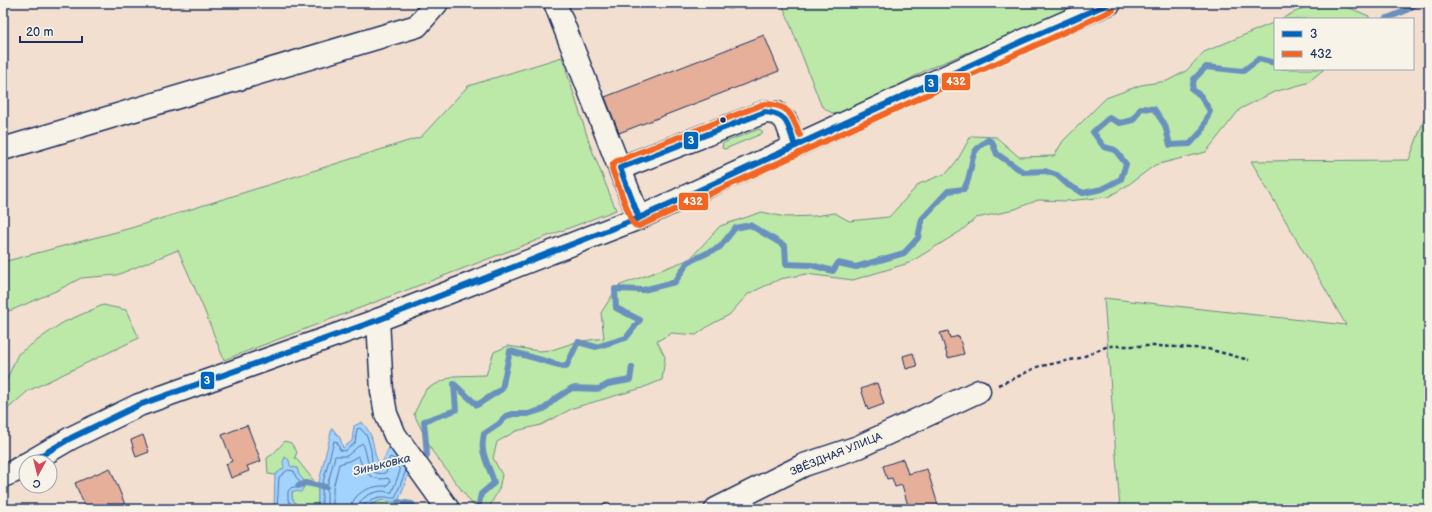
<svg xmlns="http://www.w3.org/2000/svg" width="1432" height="512" font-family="'Balsamiq Sans',sans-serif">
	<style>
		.green { fill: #bce9a7; stroke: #6c8c82 }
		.water { fill: #a1d3fe; stroke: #6b91be }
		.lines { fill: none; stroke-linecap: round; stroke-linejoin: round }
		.shore { stroke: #51719e; stroke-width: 1 }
		.stream { stroke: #6b91be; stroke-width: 6 }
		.building { fill: #e5af99; stroke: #1b2f5e }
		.minor-casing { stroke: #1b2f5e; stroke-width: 25 }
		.path { stroke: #1b2f5e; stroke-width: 2.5; stroke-dasharray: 4 3; stroke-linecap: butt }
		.minor { stroke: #f7f3e8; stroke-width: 22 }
		.bus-1-casing { stroke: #f7f3e8; stroke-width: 9 }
		.bus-2-casing { stroke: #f7f3e8; stroke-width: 9 }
		.bus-1 { stroke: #0065bd; stroke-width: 6 }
		.bus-2 { stroke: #f26522; stroke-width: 6 }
		.bus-dot { fill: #1b2f5e; stroke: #f7f3e8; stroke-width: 1.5 }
		.labels { text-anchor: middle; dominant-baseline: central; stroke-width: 3.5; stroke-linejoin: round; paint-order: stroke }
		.street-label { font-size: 11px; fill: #1b2f5e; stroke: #f7f3e8 }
		.water-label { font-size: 12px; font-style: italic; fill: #36507e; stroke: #f7f3e8 }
		.line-badge { stroke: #f7f3e8; stroke-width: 1.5 }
		.badge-label { font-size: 11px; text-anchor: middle; font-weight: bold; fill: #fff }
	</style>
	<rect width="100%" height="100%" fill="#f2dfd0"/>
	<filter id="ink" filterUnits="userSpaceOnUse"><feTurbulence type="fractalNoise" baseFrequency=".025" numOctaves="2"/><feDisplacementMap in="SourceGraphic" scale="8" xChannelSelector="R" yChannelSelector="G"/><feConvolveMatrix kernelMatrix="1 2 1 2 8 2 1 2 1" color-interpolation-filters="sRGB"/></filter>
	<g filter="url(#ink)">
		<g class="green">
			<polygon points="713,3 754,3 730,9"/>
			<path d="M782,3H1087L928,69L848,113C834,115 831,114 821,105Z"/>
			<polygon points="1340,4 1369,16 1369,19 1281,19 1307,6"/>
			<polygon points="1275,22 1275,69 1324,69 1307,83 1274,92 1240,109 1206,152 1155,165 1128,185 1108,197 1066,201 1038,200 1010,211 976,218 961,231 909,263 853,280 806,274 780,279 748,294 729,315 710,325 696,335 672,333 657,341 665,357 662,380 642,388 573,408 541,425 516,431 497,442 493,458 502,475 499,489 488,509 476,509 432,451 414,414 426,389 453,376 486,375 494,352 508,346 539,351 552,350 576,342 604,338 601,313 618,286 690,259 720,226 762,212 785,217 814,216 835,213 849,221 889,217 919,184 947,173 958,159 971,136 996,137 1019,157 1054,156 1063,141 1106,98 1141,85 1167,81 1186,71 1204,52"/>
			<polygon points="562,57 590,145 616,210 224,360 203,307 178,250 117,275 81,278 58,290 12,310 3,312 3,262 131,228 421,137 468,86"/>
			<polygon points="1429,106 1429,509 1120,509 1104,298 1346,325 1251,161 1409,160"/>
			<polygon points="759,129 763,132 761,134 725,149 722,148 723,143"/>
			<polygon points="103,305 126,310 139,338 28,391 3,413 3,383 6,381 18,354 62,323"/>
			<polygon points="285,441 291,443 297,452 295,457 318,486 318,509 299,509 292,498 292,491 306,483 299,475 297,468 284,468 275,475 268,474 267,458 273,454"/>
			<path d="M383,500C392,503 402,502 412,504L415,509H365L374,503Z"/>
		</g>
		<g class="water">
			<path d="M362,422C365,426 369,431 371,436C375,446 373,457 381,465L389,448L396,455L405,459L410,470L398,502H391L383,500L374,503L365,509H318V486L332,428L340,438L343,448L352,441L354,426Z"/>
			<polygon points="285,457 289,460 290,466 297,468 299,475 306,483 301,492 292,491 292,498 299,509 274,509 275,475 284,468 283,462"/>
		</g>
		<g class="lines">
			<g class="shore">
				<polyline points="277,509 279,477 288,470 294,471 296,477 301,484 299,488 292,487 288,491 288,500 295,509"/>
				<polyline points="322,509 322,486 334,441 337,442 340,450 345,451 355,443 357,429 360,428 367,436 371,450 372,461 377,468 380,469 384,468 390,457 399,461"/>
				<path d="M327,509V487L335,456H347L362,443C369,451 364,478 385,473L393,464L398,466L400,471L392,492C388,493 385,491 382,491C372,492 358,498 357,509"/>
				<path d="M333,509V488L339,464L349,461L358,456C360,459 360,461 362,465C366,476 377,481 388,478L390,481L387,486C373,485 352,492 351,509"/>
				<path d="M363,509L364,505C369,501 375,497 382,497C387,496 390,499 395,498L406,470"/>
			</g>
			<g class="stream">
				<polyline points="1385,19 1405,11 1418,3"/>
				<path d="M421,463L427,455L424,421L456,410L454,384L477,405L502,389L510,351L566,367L578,342L596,347L626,338L640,320L616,308L615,289L643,290L675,282L688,262L720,247L735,228L750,225L785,246L786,264L811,265L833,271L838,263L856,267L904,253L918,238L922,219L948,191L964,189C966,185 968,181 969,176C974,158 969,152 988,140L992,142L997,154L1023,172L1045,171L1057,175L1068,185L1083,193L1102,189L1121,179L1126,164L1115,150L1104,147L1093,132L1109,118L1120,123L1133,120L1141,108L1154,109L1165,125L1170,145L1190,144L1202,131L1210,111L1201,96L1192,89L1194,79L1206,67L1243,71L1259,59L1275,63"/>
				<polyline points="298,486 306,483 326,487"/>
				<polyline points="398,502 412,504 415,509"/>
				<path d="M478,509L481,494L494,483C491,471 485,462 483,450C482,445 483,439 484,434L499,424L506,416L513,414H528L544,409L555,399L572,388L599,389L608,384L630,380L632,367"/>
			</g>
		</g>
		<g class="building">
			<polygon points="764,35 779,71 619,133 605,97"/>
			<polygon points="948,331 950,338 959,336 964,354 948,358 940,333"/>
			<polygon points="913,353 917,366 906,369 903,356"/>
			<polygon points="877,383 884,404 868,410 861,389"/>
			<polygon points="247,425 261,461 247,466 249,471 231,478 226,464 232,461 222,435"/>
			<polygon points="143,435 149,452 136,457 131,440"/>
			<polygon points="903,459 908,474 927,469 938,505 924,509 909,509 902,485 895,487 892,478 887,479 883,466"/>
			<polygon points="110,468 127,509 99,509 97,504 86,509 75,483"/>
			<polygon points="609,502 612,509 594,509"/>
		</g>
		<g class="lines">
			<g class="minor-casing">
				<g id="minor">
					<polyline points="555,3 639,218"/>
					<polyline points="3,149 417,26 437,3"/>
					<polyline points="620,168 765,112 777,113 786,121 795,146"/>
					<polyline points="378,320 382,391 386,414 395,435 448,509"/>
					<polyline points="30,462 71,438 139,405 378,320 639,218 1023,41 1110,3"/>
					<polyline points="3,476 13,472 26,464"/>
					<polyline points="716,509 804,465 858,447 979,391"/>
				</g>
			</g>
			<polyline class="path" points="998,385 1015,378 1037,367 1080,358 1108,346 1159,346 1208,349 1249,360"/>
			<use href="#minor" class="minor"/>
			<g class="bus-1-casing">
				<g id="bus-1">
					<path d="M639,218L620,168L765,112C789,114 788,126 795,146"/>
					<polyline points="30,462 71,438 139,405 378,320 639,218 1023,41 1110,3"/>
				</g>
			</g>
			<g class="bus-2-casing">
				<g id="bus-2">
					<polyline points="799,153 1113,10"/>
					<path d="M798,154L639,226L635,225L632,222L612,169L613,164L617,161L764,104C788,104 792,114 800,135"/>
				</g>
			</g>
			<use href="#bus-1" class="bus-1"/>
			<use href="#bus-2" class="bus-2"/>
		</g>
	</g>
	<circle class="bus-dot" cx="723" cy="120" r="3.5"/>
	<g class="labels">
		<g class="street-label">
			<text transform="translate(836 454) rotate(-22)">ЗВЁЗДНАЯ УЛИЦА</text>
		</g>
		<g class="water-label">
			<text transform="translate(382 465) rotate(-14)">Зиньковка</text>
		</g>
	</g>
	<g class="line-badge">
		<rect x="941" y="72" width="30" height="19" rx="4" fill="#f26522"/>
		<rect x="924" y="74" width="15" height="19" rx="4" fill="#0065bd"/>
		<rect x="683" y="131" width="16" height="19" rx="4" fill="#0065bd"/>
		<rect x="678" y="192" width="31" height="19" rx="4" fill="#f26522"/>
		<rect x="200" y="371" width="15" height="19" rx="4" fill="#0065bd"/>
	</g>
	<g class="badge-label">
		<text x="956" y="85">432</text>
		<text x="931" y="87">3</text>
		<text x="691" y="144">3</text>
		<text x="693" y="205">432</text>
		<text x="207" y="384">3</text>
	</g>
	<rect width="1432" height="512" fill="none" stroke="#f7f3e8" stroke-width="16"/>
	<rect x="8" y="8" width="1416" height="496" fill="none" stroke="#1b2f5e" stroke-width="1.5" filter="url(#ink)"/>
	<rect x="1274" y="18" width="140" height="52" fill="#f7f3e8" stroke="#9fa5b1"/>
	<rect x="1282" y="31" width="20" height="6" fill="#0065bd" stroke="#9fa5b1"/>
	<text x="1310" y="38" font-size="12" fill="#1b2f5e">3</text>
	<rect x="1282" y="51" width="20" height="6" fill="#f26522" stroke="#9fa5b1"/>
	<text x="1310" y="58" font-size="12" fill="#1b2f5e">432</text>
	<g transform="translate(38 474) rotate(187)"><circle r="19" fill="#f7f3e8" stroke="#9fa5b1"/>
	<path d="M0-3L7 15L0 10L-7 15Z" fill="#d1495b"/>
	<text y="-6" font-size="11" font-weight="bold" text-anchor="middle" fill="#1b2f5e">С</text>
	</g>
	<path d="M20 36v6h62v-6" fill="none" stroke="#1b2f5e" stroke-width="2"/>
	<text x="26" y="36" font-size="12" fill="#1b2f5e" stroke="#f7f3e8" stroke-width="3" paint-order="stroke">20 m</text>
</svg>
